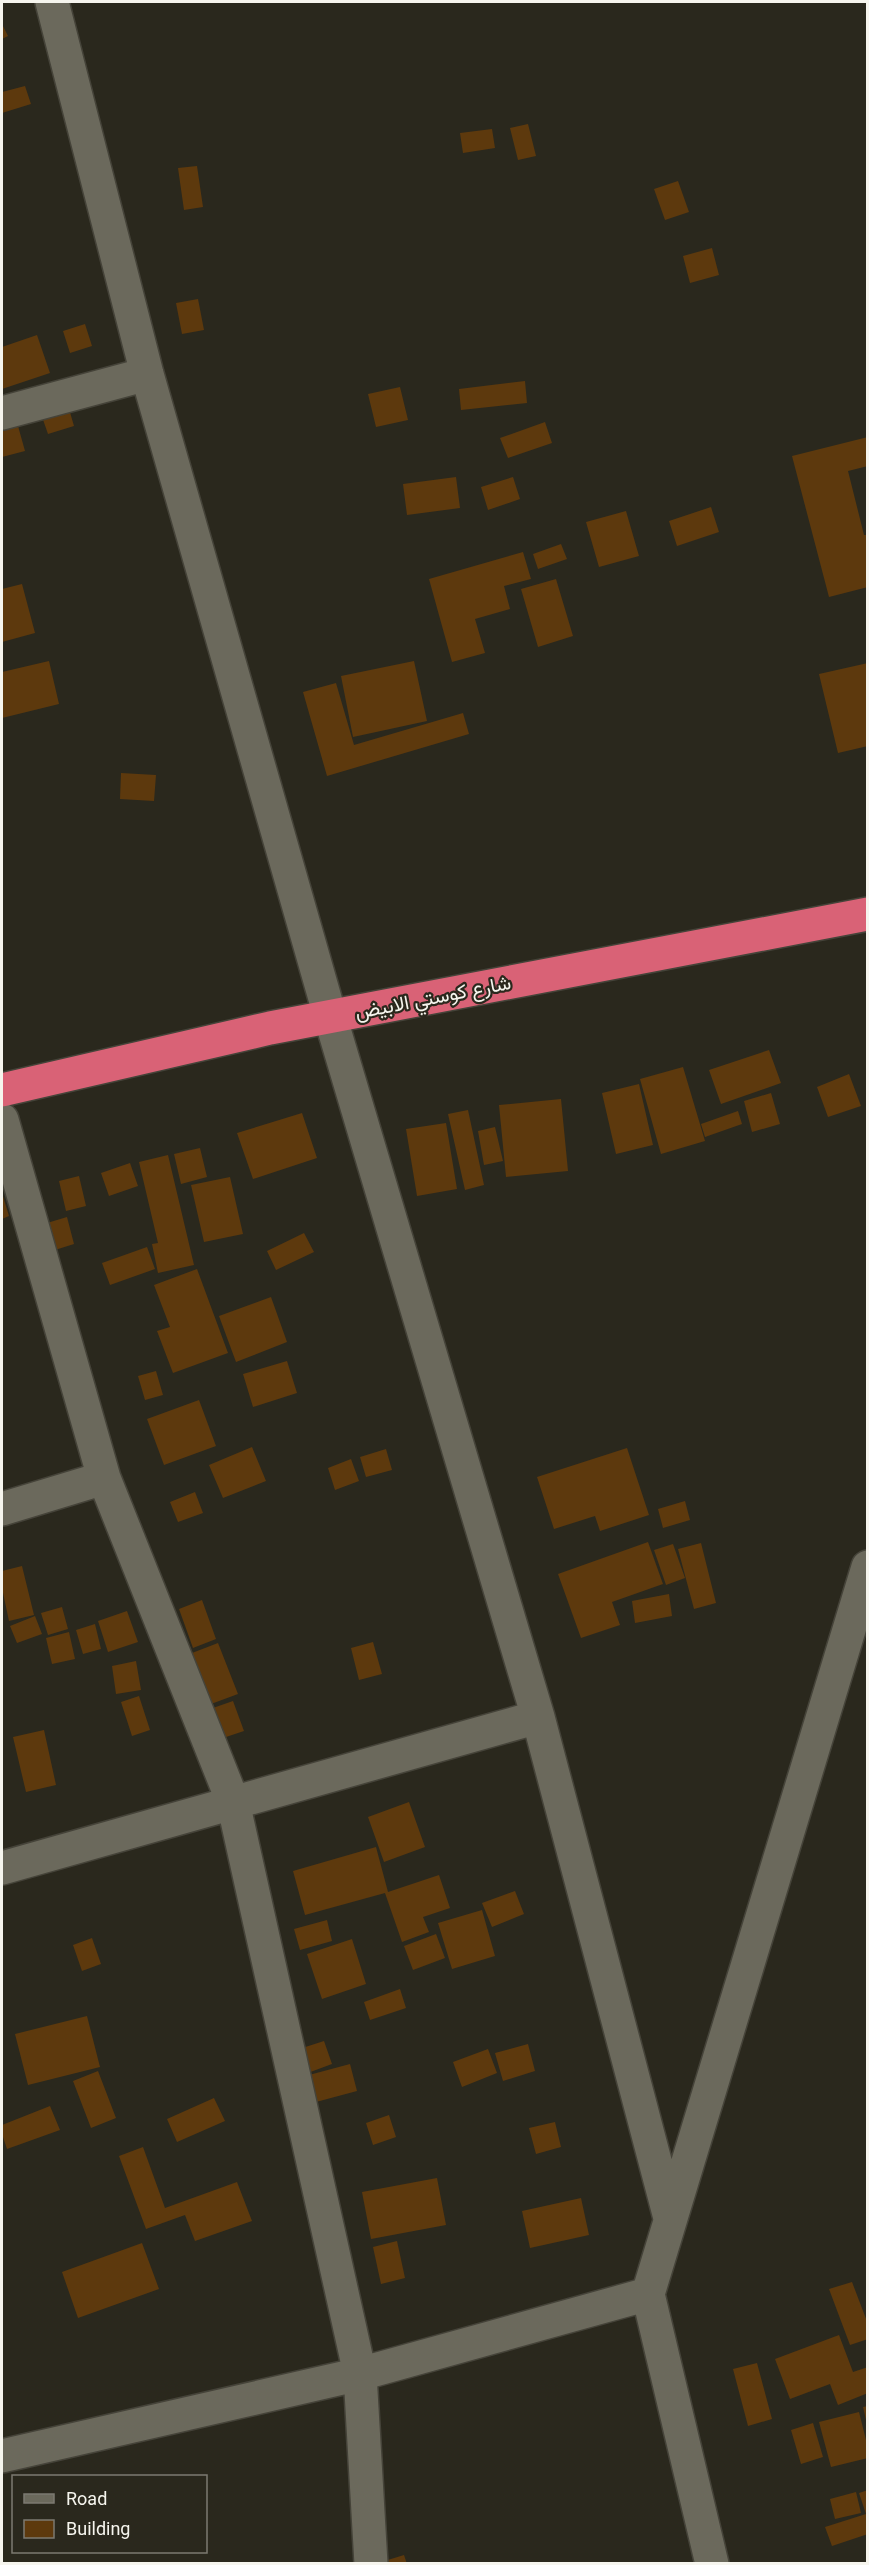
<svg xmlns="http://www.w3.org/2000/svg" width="869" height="2565" viewBox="0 0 869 2565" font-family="Roboto,Vazirmatn,sans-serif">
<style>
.building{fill:#5d390d}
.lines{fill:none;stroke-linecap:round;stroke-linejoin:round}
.minor-casing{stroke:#454339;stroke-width:36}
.highway-casing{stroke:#454339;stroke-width:36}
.minor{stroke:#6b695c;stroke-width:33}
.highway{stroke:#d96276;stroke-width:33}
.labels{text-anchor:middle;stroke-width:4.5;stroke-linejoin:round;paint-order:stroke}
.street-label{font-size:20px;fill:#f6f5ee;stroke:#2a281d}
</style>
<rect width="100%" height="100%" fill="#2a281d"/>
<!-- building -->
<path class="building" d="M 2,24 L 8,36 L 2,39 Z
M 25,86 L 31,104 L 2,113 L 2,92 Z
M 528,124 L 536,156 L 518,160 L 510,128 Z
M 492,129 L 495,148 L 463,153 L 460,133 Z
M 197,166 L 203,207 L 184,210 L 178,168 Z
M 678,181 L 689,212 L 665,220 L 654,189 Z
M 712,248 L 719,275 L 690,283 L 683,256 Z
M 198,299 L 204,330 L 182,334 L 176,303 Z
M 85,324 L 92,346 L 70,353 L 63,331 Z
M 37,335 L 50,373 L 2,389 L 2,347 Z
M 525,381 L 527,403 L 461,410 L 459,389 Z
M 400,387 L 408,420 L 376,427 L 368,394 Z
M 67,402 L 74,426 L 48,434 L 40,411 Z
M 545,422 L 552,443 L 508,458 L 500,438 Z
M 18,426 L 25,451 L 2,457 L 2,431 Z
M 868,437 L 868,466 L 848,471 L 864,535 L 868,535 L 868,587 L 829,597 L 792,456 Z
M 456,477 L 460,508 L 407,515 L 403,484 Z
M 513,477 L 520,499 L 488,510 L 481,487 Z
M 711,507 L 719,532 L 677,546 L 669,521 Z
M 626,511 L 639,556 L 599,567 L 586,522 Z
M 561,544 L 567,559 L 538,569 L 533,554 Z
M 523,552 L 531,579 L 504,586 L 510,609 L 475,619 L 485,653 L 452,662 L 429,579 Z
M 556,579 L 573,636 L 538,647 L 521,589 Z
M 22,584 L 35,633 L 2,642 L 2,589 Z
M 49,661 L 59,704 L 2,718 L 2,672 Z
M 414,661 L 427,721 L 353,737 L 341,676 Z
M 868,663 L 868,746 L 838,753 L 819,674 Z
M 336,683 L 354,745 L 463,713 L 469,734 L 327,776 L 303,692 Z
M 121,773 L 156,775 L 154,801 L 120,799 Z
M 769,1050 L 781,1083 L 721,1104 L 709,1070 Z
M 683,1067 L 705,1141 L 661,1154 L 640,1079 Z
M 849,1074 L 861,1106 L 828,1117 L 817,1087 Z
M 639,1084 L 653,1145 L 616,1154 L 602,1093 Z
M 771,1093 L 780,1124 L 752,1132 L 744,1101 Z
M 561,1099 L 568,1171 L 506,1177 L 499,1105 Z
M 468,1110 L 484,1185 L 465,1190 L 448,1114 Z
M 738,1111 L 742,1124 L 705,1137 L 701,1124 Z
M 302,1113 L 317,1158 L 253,1179 L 237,1133 Z
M 446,1123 L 457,1189 L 417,1196 L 406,1129 Z
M 495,1127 L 503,1161 L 484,1165 L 478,1131 Z
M 200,1148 L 207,1177 L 181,1184 L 174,1154 Z
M 168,1155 L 194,1265 L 158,1273 L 152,1244 L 158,1243 L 139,1162 Z
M 130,1163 L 138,1186 L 109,1196 L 101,1173 Z
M 79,1176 L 86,1206 L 66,1211 L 59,1181 Z
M 230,1177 L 243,1234 L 204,1242 L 191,1185 Z
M 2,1193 L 9,1216 L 2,1219 Z
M 67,1217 L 74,1244 L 55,1250 L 47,1223 Z
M 304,1233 L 314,1252 L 276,1270 L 267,1251 Z
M 147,1247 L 155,1269 L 110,1285 L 102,1263 Z
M 197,1269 L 228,1353 L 173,1373 L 157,1331 L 170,1327 L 154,1285 Z
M 271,1297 L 287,1342 L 236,1362 L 219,1316 Z
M 287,1361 L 297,1393 L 253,1407 L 243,1374 Z
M 156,1371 L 163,1395 L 145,1400 L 138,1376 Z
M 199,1400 L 216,1446 L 164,1465 L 147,1419 Z
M 252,1447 L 266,1481 L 223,1498 L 209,1465 Z
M 627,1448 L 649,1515 L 600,1531 L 595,1516 L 554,1529 L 537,1477 Z
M 386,1449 L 392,1470 L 366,1477 L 360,1457 Z
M 351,1459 L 359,1481 L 335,1490 L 328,1468 Z
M 195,1492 L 203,1513 L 178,1522 L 170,1502 Z
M 685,1501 L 690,1520 L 663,1528 L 658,1509 Z
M 648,1542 L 663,1584 L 612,1602 L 620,1625 L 581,1638 L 558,1574 Z
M 701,1543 L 716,1603 L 694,1609 L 678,1549 Z
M 673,1544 L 685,1578 L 666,1585 L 654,1550 Z
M 22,1566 L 34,1615 L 9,1621 L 2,1588 L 2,1571 Z
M 669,1594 L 672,1616 L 635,1623 L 632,1601 Z
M 202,1600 L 216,1639 L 193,1648 L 179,1609 Z
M 62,1607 L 68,1629 L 48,1635 L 41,1613 Z
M 127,1611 L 138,1642 L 108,1652 L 98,1621 Z
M 35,1616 L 42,1634 L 17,1643 L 10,1626 Z
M 95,1624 L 101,1649 L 83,1654 L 76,1630 Z
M 69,1632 L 75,1659 L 52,1664 L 46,1638 Z
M 373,1642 L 382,1674 L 359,1680 L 351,1648 Z
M 218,1643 L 238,1694 L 211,1704 L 192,1653 Z
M 136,1661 L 141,1690 L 116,1694 L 112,1666 Z
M 139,1696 L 150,1730 L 132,1736 L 121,1702 Z
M 233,1701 L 244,1731 L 220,1739 L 210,1709 Z
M 44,1730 L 56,1785 L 26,1792 L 13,1737 Z
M 409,1802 L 425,1847 L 384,1862 L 368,1817 Z
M 376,1847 L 388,1892 L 439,1875 L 450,1908 L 423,1917 L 429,1932 L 402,1942 L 385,1893 L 305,1915 L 293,1871 Z
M 515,1891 L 524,1914 L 492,1927 L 482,1903 Z
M 482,1910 L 495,1956 L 452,1969 L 438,1923 Z
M 327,1920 L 332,1941 L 300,1950 L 294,1929 Z
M 436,1934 L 445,1958 L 413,1970 L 404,1946 Z
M 92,1938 L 101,1964 L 82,1971 L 73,1945 Z
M 352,1939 L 366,1984 L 322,1999 L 307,1954 Z
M 400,1989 L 406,2008 L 370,2020 L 364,2002 Z
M 87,2016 L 100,2067 L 28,2085 L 15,2034 Z
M 324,2041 L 332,2064 L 305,2074 L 296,2050 Z
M 528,2044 L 535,2071 L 503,2081 L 495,2053 Z
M 488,2049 L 497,2073 L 462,2087 L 453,2062 Z
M 350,2064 L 357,2091 L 316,2102 L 309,2075 Z
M 98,2071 L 116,2118 L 91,2128 L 73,2081 Z
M 214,2098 L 225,2121 L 177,2142 L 167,2119 Z
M 50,2106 L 60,2130 L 7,2149 L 2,2134 L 2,2125 Z
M 389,2115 L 396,2137 L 373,2145 L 366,2123 Z
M 555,2122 L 561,2147 L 536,2154 L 529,2128 Z
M 143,2147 L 165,2208 L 237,2182 L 252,2221 L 195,2241 L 185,2215 L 146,2229 L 119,2156 Z
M 437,2178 L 446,2225 L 371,2239 L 362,2192 Z
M 581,2198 L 589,2235 L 530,2248 L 522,2211 Z
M 397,2241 L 405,2278 L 381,2284 L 373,2247 Z
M 142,2243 L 159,2289 L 78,2318 L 62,2272 Z
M 852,2282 L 868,2324 L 868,2339 L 850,2345 L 829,2289 Z
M 839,2335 L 853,2372 L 868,2367 L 868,2393 L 838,2405 L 830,2384 L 790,2399 L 775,2359 Z
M 757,2363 L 772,2419 L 748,2426 L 733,2369 Z
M 868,2406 L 868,2424 L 867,2424 L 863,2407 Z
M 859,2412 L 868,2448 L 868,2458 L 831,2467 L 819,2422 Z
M 813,2423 L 823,2457 L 801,2464 L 791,2430 Z
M 868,2490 L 868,2534 L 832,2546 L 825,2527 L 866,2514 L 859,2493 Z
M 856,2492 L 861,2513 L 835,2519 L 830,2499 Z
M 404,2555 L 407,2564 L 378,2564 L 378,2563 Z"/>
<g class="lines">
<defs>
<path id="minor" d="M 52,2 L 147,374 L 330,1016 L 538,1717 L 670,2218
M 2,413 L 147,374
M 2,1120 L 104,1478 L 233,1802 L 360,2374 L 371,2564
M 2,1509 L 104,1478
M 2,1868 L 538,1717
M 648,2294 L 712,2564
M 2,2456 L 360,2374 L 648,2294 L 868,1567"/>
<path id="highway" d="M 2,1090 L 270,1028 L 868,914"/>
</defs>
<!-- minor casing -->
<use href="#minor" class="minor-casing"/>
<!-- highway casing -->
<use href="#highway" class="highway-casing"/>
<!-- minor -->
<use href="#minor" class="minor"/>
<!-- highway -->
<use href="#highway" class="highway"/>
</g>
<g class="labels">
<!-- street labels -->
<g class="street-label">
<text transform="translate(433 997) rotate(-11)" y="7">شارع كوستي الابيض</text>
</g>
</g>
<!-- border -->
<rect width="869" height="2565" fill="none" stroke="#f6f5ee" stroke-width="6"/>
<!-- legend -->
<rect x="12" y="2475" width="195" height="78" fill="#2a281d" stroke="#7c7a71" stroke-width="1.5"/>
<rect x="24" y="2494" width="30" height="9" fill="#6b695c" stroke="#7c7a71" stroke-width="1.5"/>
<text x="66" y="2505" font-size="18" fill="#f6f5ee">Road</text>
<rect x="24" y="2520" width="30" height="18" fill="#5d390d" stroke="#7c7a71" stroke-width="1.5"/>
<text x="66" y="2535" font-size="18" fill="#f6f5ee">Building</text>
</svg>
